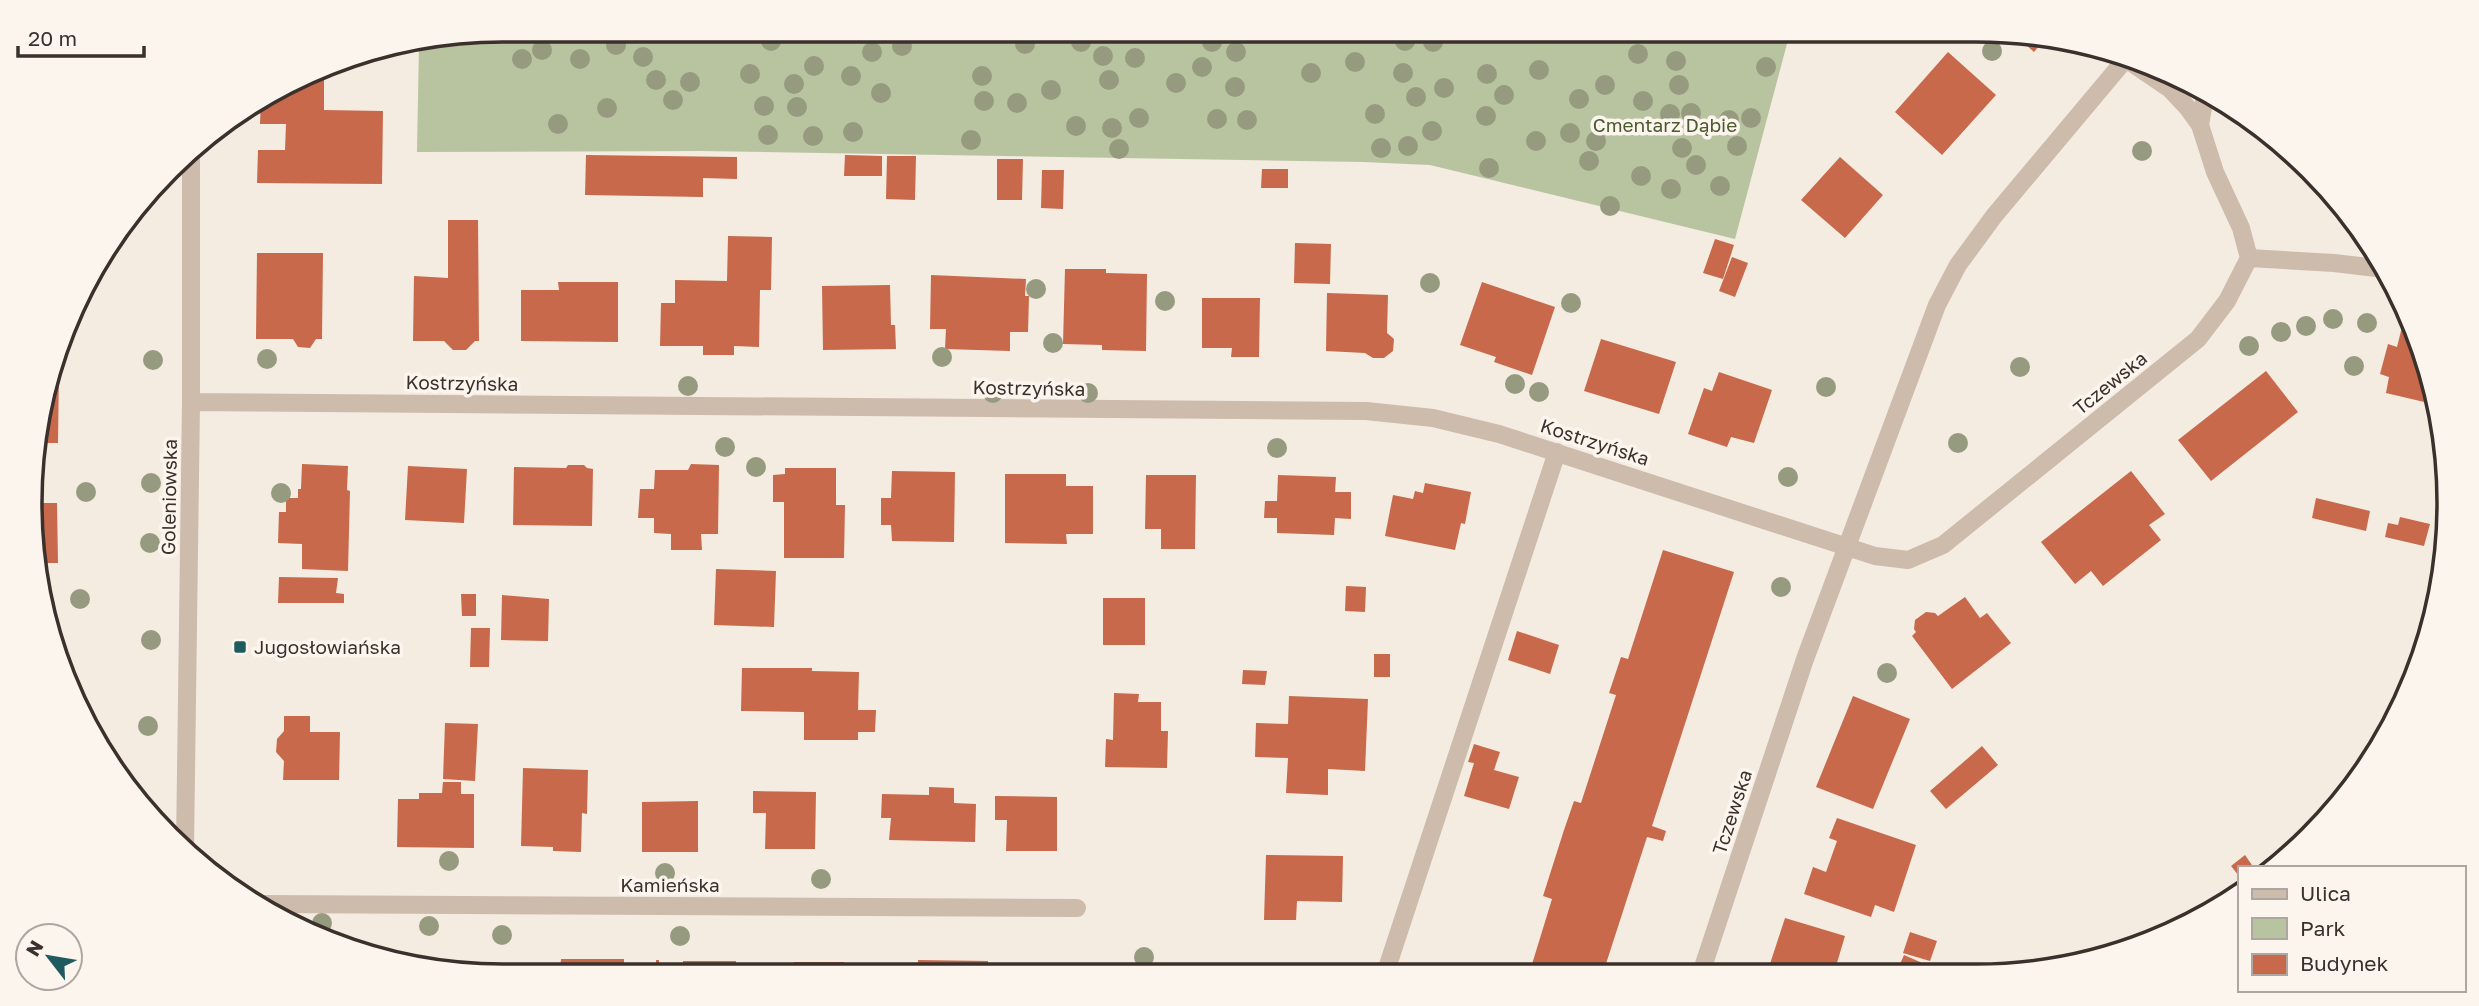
<svg xmlns="http://www.w3.org/2000/svg" width="2479" height="1006" viewBox="0 0 2479 1006" font-family="'Golos Text',sans-serif">
<style>
.green{fill:#b8c4a0}
.building{fill:#c8694b}
.lines{fill:none;stroke-linecap:round;stroke-linejoin:round}
.minor{stroke:#cdbbac;stroke-width:18}
.tree{fill:#969b7f}
.poi-dot{fill:#1f5a5e;stroke:#fbf5ee;stroke-width:2.5}
.labels{text-anchor:middle;stroke-width:7;stroke-linejoin:round;paint-order:stroke}
.park-label{font-size:19px;fill:#4a5a2e;stroke:#fbf5ee}
.street-label{font-size:19px;fill:#3b302b;stroke:#fbf5ee}
.poi-label{font-size:19px;fill:#3b302b;stroke:#fbf5ee;text-anchor:start}
.rim{fill:none;stroke:#3b302b;stroke-width:3.5}
</style>
<rect width="100%" height="100%" fill="#f4ebe1"/>
<!-- green -->
<path class="green" d="M 503,30 L 1796,30 L 1788,40 L 1735,239 L 1430,165 L 1363,162 L 702,151 L 417,152 L 419,44 Z"/>
<!-- building -->
<path class="building" d="M 2016,36 L 2043,41 L 2034,52 Z
M 1948,52 L 1996,95 L 1942,155 L 1895,112 Z
M 324,67 L 324,110 L 383,111 L 382,184 L 257,183 L 258,150 L 285,150 L 286,124 L 260,124 L 261,97 Z
M 2280,142 L 2288,147 L 2301,161 L 2276,151 Z
M 586,155 L 737,157 L 737,179 L 703,178 L 703,197 L 585,195 Z
M 845,155 L 882,156 L 882,176 L 844,176 Z
M 887,156 L 916,156 L 915,200 L 886,199 Z
M 1840,157 L 1883,195 L 1845,238 L 1801,200 Z
M 997,159 L 1023,159 L 1022,200 L 997,200 Z
M 1262,169 L 1288,169 L 1288,188 L 1261,188 Z
M 1042,170 L 1064,170 L 1063,209 L 1041,208 Z
M 448,220 L 478,220 L 479,341 L 475,341 L 466,350 L 453,350 L 444,341 L 413,341 L 414,276 L 448,278 Z
M 728,236 L 772,237 L 771,290 L 760,290 L 759,347 L 734,346 L 734,355 L 703,355 L 703,346 L 660,346 L 661,303 L 675,303 L 675,280 L 727,281 Z
M 1715,239 L 1734,245 L 1723,279 L 1703,273 Z
M 1295,243 L 1331,244 L 1330,284 L 1294,283 Z
M 257,253 L 323,253 L 322,339 L 316,339 L 310,348 L 298,347 L 293,339 L 256,339 Z
M 1732,257 L 1748,263 L 1735,297 L 1719,291 Z
M 1065,269 L 1106,269 L 1106,273 L 1147,274 L 1146,351 L 1102,350 L 1102,345 L 1063,344 Z
M 931,275 L 1026,279 L 1025,296 L 1029,296 L 1028,332 L 1010,332 L 1010,351 L 945,349 L 946,329 L 930,329 Z
M 558,282 L 618,282 L 618,342 L 521,341 L 521,290 L 559,290 Z
M 1482,282 L 1555,307 L 1532,375 L 1494,362 L 1496,357 L 1460,345 Z
M 890,285 L 891,325 L 895,325 L 896,349 L 823,350 L 822,286 Z
M 1327,293 L 1388,295 L 1387,333 L 1394,339 L 1393,351 L 1384,358 L 1373,358 L 1365,353 L 1326,351 Z
M 1202,298 L 1260,298 L 1259,357 L 1231,357 L 1232,348 L 1202,348 Z
M 2402,327 L 2414,330 L 2433,380 L 2437,405 L 2386,393 L 2389,377 L 2380,374 L 2388,344 L 2397,347 Z
M 1601,339 L 1676,362 L 1659,414 L 1584,391 Z
M 51,367 L 59,367 L 58,443 L 34,443 Z
M 2266,371 L 2298,412 L 2211,481 L 2178,440 Z
M 1719,372 L 1772,390 L 1754,443 L 1731,437 L 1727,447 L 1688,434 L 1704,388 L 1712,391 Z
M 302,464 L 348,466 L 347,490 L 350,491 L 348,571 L 302,569 L 302,544 L 278,543 L 279,512 L 286,512 L 286,498 L 298,498 L 298,489 L 301,489 Z
M 691,464 L 719,465 L 718,534 L 701,534 L 702,550 L 671,550 L 671,534 L 654,533 L 654,518 L 638,518 L 640,489 L 654,489 L 655,470 L 688,470 Z
M 568,465 L 584,465 L 587,468 L 593,469 L 592,526 L 513,525 L 514,467 L 566,468 Z
M 408,466 L 467,469 L 464,523 L 405,520 Z
M 785,468 L 836,468 L 836,505 L 845,505 L 844,558 L 784,558 L 784,502 L 773,502 L 773,475 L 785,474 Z
M 892,471 L 955,472 L 954,542 L 892,541 L 891,525 L 881,525 L 881,498 L 891,498 Z
M 2131,471 L 2165,514 L 2149,525 L 2161,540 L 2103,586 L 2091,571 L 2075,584 L 2041,542 Z
M 1005,474 L 1066,474 L 1066,486 L 1093,486 L 1093,534 L 1066,534 L 1067,544 L 1005,543 Z
M 2444,474 L 2448,475 L 2447,515 L 2435,512 Z
M 1146,475 L 1196,475 L 1195,549 L 1161,549 L 1161,529 L 1145,529 Z
M 1278,475 L 1336,477 L 1335,492 L 1351,492 L 1351,519 L 1335,518 L 1334,535 L 1277,533 L 1277,518 L 1264,518 L 1265,501 L 1277,501 Z
M 1425,483 L 1471,492 L 1465,524 L 1461,523 L 1455,550 L 1385,536 L 1393,495 L 1413,499 L 1415,491 L 1423,493 Z
M 2316,498 L 2370,511 L 2366,531 L 2312,518 Z
M 36,503 L 57,503 L 58,563 L 38,563 Z
M 2400,517 L 2430,524 L 2424,546 L 2385,537 L 2388,523 L 2398,525 Z
M 1663,550 L 1734,572 L 1652,826 L 1666,831 L 1663,841 L 1647,837 L 1603,973 L 1529,974 L 1552,899 L 1543,896 L 1564,830 L 1574,801 L 1581,803 L 1616,695 L 1609,693 L 1621,657 L 1628,659 Z
M 716,569 L 776,571 L 774,627 L 714,625 Z
M 279,577 L 338,578 L 336,593 L 344,594 L 344,603 L 278,603 Z
M 1346,586 L 1366,587 L 1365,612 L 1345,611 Z
M 461,594 L 476,594 L 476,616 L 462,616 Z
M 502,595 L 549,599 L 548,641 L 501,640 Z
M 1965,597 L 1980,618 L 1987,613 L 2011,643 L 1952,689 L 1912,636 L 1916,632 L 1914,629 L 1915,620 L 1926,612 L 1935,613 L 1938,616 Z
M 1103,598 L 1145,598 L 1145,645 L 1103,645 Z
M 471,628 L 490,628 L 489,667 L 470,667 Z
M 49,630 L 58,630 L 58,658 Z
M 1517,631 L 1559,645 L 1550,674 L 1508,660 Z
M 1374,654 L 1390,654 L 1390,677 L 1374,677 Z
M 742,668 L 812,668 L 812,671 L 859,672 L 858,710 L 876,710 L 875,732 L 858,732 L 858,740 L 804,740 L 804,712 L 741,711 Z
M 1243,670 L 1267,671 L 1265,685 L 1242,684 Z
M 1114,693 L 1139,694 L 1138,702 L 1161,702 L 1161,731 L 1168,731 L 1167,768 L 1105,767 L 1106,739 L 1113,740 Z
M 1289,696 L 1368,699 L 1365,771 L 1328,769 L 1328,795 L 1286,793 L 1288,758 L 1255,757 L 1256,723 L 1288,724 Z
M 1853,696 L 1910,719 L 1873,809 L 1816,787 Z
M 284,716 L 310,716 L 310,732 L 340,732 L 339,780 L 283,780 L 284,761 L 276,752 L 277,739 L 284,731 Z
M 445,723 L 478,724 L 475,781 L 443,779 Z
M 1474,744 L 1500,752 L 1494,770 L 1519,777 L 1509,809 L 1464,796 L 1474,763 L 1468,762 Z
M 1982,746 L 1998,765 L 1946,809 L 1930,791 Z
M 523,768 L 588,770 L 587,814 L 582,813 L 581,852 L 553,851 L 553,847 L 521,846 Z
M 443,782 L 461,782 L 461,794 L 474,794 L 474,848 L 397,847 L 398,799 L 419,799 L 419,793 L 442,793 Z
M 929,787 L 954,788 L 954,803 L 976,804 L 975,842 L 889,840 L 891,818 L 881,818 L 882,794 L 929,795 Z
M 753,791 L 816,792 L 815,849 L 765,849 L 766,813 L 753,813 Z
M 995,796 L 1057,797 L 1057,851 L 1006,851 L 1007,820 L 995,820 Z
M 698,801 L 698,852 L 642,852 L 642,802 Z
M 1837,818 L 1916,845 L 1894,912 L 1875,905 L 1871,917 L 1804,894 L 1813,867 L 1826,872 L 1837,841 L 1829,838 Z
M 1266,855 L 1343,856 L 1342,902 L 1297,901 L 1296,920 L 1264,920 Z
M 2245,855 L 2254,868 L 2239,868 L 2239,876 L 2231,866 Z
M 1785,918 L 1845,936 L 1834,973 L 1767,973 Z
M 1910,932 L 1937,941 L 1930,961 L 1903,953 Z
M 1904,955 L 1943,972 L 1896,973 Z
M 561,959 L 624,959 L 624,976 L 548,976 L 548,970 L 560,970 Z
M 656,960 L 659,960 L 659,966 L 683,966 L 683,961 L 736,961 L 736,976 L 656,976 Z
M 918,960 L 988,961 L 988,975 L 918,975 Z
M 468,961 L 469,971 L 428,964 L 428,963 Z
M 794,962 L 844,962 L 844,975 L 794,975 Z
M 763,967 L 788,968 L 787,975 L 763,976 Z
M 1084,969 L 1084,975 L 1029,975 L 1029,970 Z"/>
<g class="lines">
<!-- minor -->
<path class="minor" d="M 2200,125 L 2206,90
M 2249,258 L 2334,263 L 2385,269
M 191,402 L 1366,411 L 1433,418 L 1499,434 L 1875,556 L 1908,560 L 1943,545 L 2198,339 L 2227,301 L 2249,258 L 2241,228 L 2215,172 L 2200,125 L 2187,107 L 2170,89 L 2126,59
M 185,847 L 191,402 L 191,148
M 263,904 L 1077,908
M 1701,973 L 1805,659 L 1937,305 L 1958,265 L 1994,216 L 2129,55
M 1385,974 L 1557,452"/>
</g>
<!-- trees -->
<g class="tree">
<circle cx="771" cy="41" r="10"/>
<circle cx="1405" cy="41" r="10"/>
<circle cx="1081" cy="42" r="10"/>
<circle cx="1212" cy="42" r="10"/>
<circle cx="1433" cy="42" r="10"/>
<circle cx="1025" cy="44" r="10"/>
<circle cx="616" cy="45" r="10"/>
<circle cx="902" cy="46" r="10"/>
<circle cx="542" cy="50" r="10"/>
<circle cx="1992" cy="51" r="10"/>
<circle cx="872" cy="52" r="10"/>
<circle cx="1236" cy="52" r="10"/>
<circle cx="1638" cy="54" r="10"/>
<circle cx="1103" cy="56" r="10"/>
<circle cx="643" cy="57" r="10"/>
<circle cx="1135" cy="58" r="10"/>
<circle cx="522" cy="59" r="10"/>
<circle cx="580" cy="59" r="10"/>
<circle cx="1676" cy="61" r="10"/>
<circle cx="1355" cy="62" r="10"/>
<circle cx="814" cy="66" r="10"/>
<circle cx="1202" cy="67" r="10"/>
<circle cx="1766" cy="67" r="10"/>
<circle cx="1539" cy="70" r="10"/>
<circle cx="1311" cy="73" r="10"/>
<circle cx="1403" cy="73" r="10"/>
<circle cx="750" cy="74" r="10"/>
<circle cx="1487" cy="74" r="10"/>
<circle cx="851" cy="76" r="10"/>
<circle cx="982" cy="76" r="10"/>
<circle cx="656" cy="80" r="10"/>
<circle cx="1109" cy="80" r="10"/>
<circle cx="690" cy="82" r="10"/>
<circle cx="1176" cy="83" r="10"/>
<circle cx="794" cy="84" r="10"/>
<circle cx="1605" cy="85" r="10"/>
<circle cx="1679" cy="85" r="10"/>
<circle cx="1235" cy="87" r="10"/>
<circle cx="1444" cy="88" r="10"/>
<circle cx="1051" cy="90" r="10"/>
<circle cx="881" cy="93" r="10"/>
<circle cx="1504" cy="95" r="10"/>
<circle cx="1416" cy="97" r="10"/>
<circle cx="1579" cy="99" r="10"/>
<circle cx="673" cy="100" r="10"/>
<circle cx="984" cy="101" r="10"/>
<circle cx="1643" cy="101" r="10"/>
<circle cx="1017" cy="103" r="10"/>
<circle cx="764" cy="106" r="10"/>
<circle cx="797" cy="107" r="10"/>
<circle cx="607" cy="108" r="10"/>
<circle cx="1691" cy="113" r="10"/>
<circle cx="1375" cy="114" r="10"/>
<circle cx="1670" cy="114" r="10"/>
<circle cx="1486" cy="116" r="10"/>
<circle cx="1139" cy="118" r="10"/>
<circle cx="1751" cy="118" r="10"/>
<circle cx="1217" cy="119" r="10"/>
<circle cx="1247" cy="120" r="10"/>
<circle cx="1729" cy="120" r="10"/>
<circle cx="558" cy="124" r="10"/>
<circle cx="1076" cy="126" r="10"/>
<circle cx="1112" cy="128" r="10"/>
<circle cx="1432" cy="131" r="10"/>
<circle cx="853" cy="132" r="10"/>
<circle cx="1570" cy="133" r="10"/>
<circle cx="768" cy="135" r="10"/>
<circle cx="813" cy="136" r="10"/>
<circle cx="971" cy="140" r="10"/>
<circle cx="1536" cy="141" r="10"/>
<circle cx="1596" cy="141" r="10"/>
<circle cx="1408" cy="146" r="10"/>
<circle cx="1737" cy="146" r="10"/>
<circle cx="1381" cy="148" r="10"/>
<circle cx="1682" cy="148" r="10"/>
<circle cx="1119" cy="149" r="10"/>
<circle cx="2142" cy="151" r="10"/>
<circle cx="1589" cy="161" r="10"/>
<circle cx="1696" cy="165" r="10"/>
<circle cx="1489" cy="168" r="10"/>
<circle cx="1641" cy="176" r="10"/>
<circle cx="1720" cy="186" r="10"/>
<circle cx="1671" cy="189" r="10"/>
<circle cx="1610" cy="206" r="10"/>
<circle cx="1430" cy="283" r="10"/>
<circle cx="1036" cy="289" r="10"/>
<circle cx="1165" cy="301" r="10"/>
<circle cx="1571" cy="303" r="10"/>
<circle cx="2333" cy="319" r="10"/>
<circle cx="2367" cy="323" r="10"/>
<circle cx="2306" cy="326" r="10"/>
<circle cx="2281" cy="332" r="10"/>
<circle cx="1053" cy="343" r="10"/>
<circle cx="2249" cy="346" r="10"/>
<circle cx="942" cy="357" r="10"/>
<circle cx="267" cy="359" r="10"/>
<circle cx="153" cy="360" r="10"/>
<circle cx="2354" cy="366" r="10"/>
<circle cx="2020" cy="367" r="10"/>
<circle cx="1515" cy="384" r="10"/>
<circle cx="688" cy="386" r="10"/>
<circle cx="1826" cy="387" r="10"/>
<circle cx="1539" cy="392" r="10"/>
<circle cx="993" cy="393" r="10"/>
<circle cx="1088" cy="393" r="10"/>
<circle cx="1958" cy="443" r="10"/>
<circle cx="725" cy="447" r="10"/>
<circle cx="1277" cy="448" r="10"/>
<circle cx="756" cy="467" r="10"/>
<circle cx="1788" cy="477" r="10"/>
<circle cx="151" cy="483" r="10"/>
<circle cx="86" cy="492" r="10"/>
<circle cx="281" cy="493" r="10"/>
<circle cx="150" cy="543" r="10"/>
<circle cx="1781" cy="587" r="10"/>
<circle cx="80" cy="599" r="10"/>
<circle cx="151" cy="640" r="10"/>
<circle cx="1887" cy="673" r="10"/>
<circle cx="148" cy="726" r="10"/>
<circle cx="449" cy="861" r="10"/>
<circle cx="665" cy="873" r="10"/>
<circle cx="821" cy="879" r="10"/>
<circle cx="322" cy="923" r="10"/>
<circle cx="429" cy="926" r="10"/>
<circle cx="502" cy="935" r="10"/>
<circle cx="680" cy="936" r="10"/>
<circle cx="1144" cy="957" r="10"/>
</g>
<!-- markers -->
<rect class="poi-dot" x="233" y="640" width="14" height="14" rx="3.5"/>
<g class="labels">
<!-- park labels -->
<g class="park-label">
<text x="1665" y="132">Cmentarz Dąbie</text>
</g>
<!-- street labels -->
<g class="street-label">
<text transform="translate(462 383) rotate(1)" y="7">Kostrzyńska</text>
<text transform="translate(2110 383) rotate(-39)" y="7">Tczewska</text>
<text transform="translate(1029 388) rotate(1)" y="7">Kostrzyńska</text>
<text transform="translate(1595 442) rotate(18)" y="7">Kostrzyńska</text>
<text transform="translate(169 497) rotate(-89)" y="7">Goleniowska</text>
<text transform="translate(1732 812) rotate(-72)" y="7">Tczewska</text>
<text x="670" y="892">Kamieńska</text>
</g>
<!-- poi labels -->
<g class="poi-label">
<text x="254" y="654">Jugosłowiańska</text>
</g>
</g>
<!-- crop -->
<path d="M0 0H2479V1006H0ZM503 42H1976A461 461 0 0 1 2437 503V503A461 461 0 0 1 1976 964H503A461 461 0 0 1 42 503V503A461 461 0 0 1 503 42Z" fill="#fbf5ee" fill-rule="evenodd"/>
<path class="rim" d="M503 42H1976A461 461 0 0 1 2437 503V503A461 461 0 0 1 1976 964H503A461 461 0 0 1 42 503V503A461 461 0 0 1 503 42Z"/>
<!-- legend -->
<rect x="2238" y="866" width="228" height="126" fill="#fbf5ee" stroke="#aea6a0" stroke-width="2"/>
<rect x="2252" y="889" width="35" height="10" fill="#cdbbac" stroke="#aea6a0" stroke-width="2"/>
<text x="2300" y="901" font-size="21" fill="#3b302b">Ulica</text>
<rect x="2252" y="918" width="35" height="21" fill="#b8c4a0" stroke="#aea6a0" stroke-width="2"/>
<text x="2300" y="936" font-size="21" fill="#3b302b">Park</text>
<rect x="2252" y="954" width="35" height="21" fill="#c8694b" stroke="#aea6a0" stroke-width="2"/>
<text x="2300" y="971" font-size="21" fill="#3b302b">Budynek</text>
<!-- north arrow -->
<g transform="translate(49 957) rotate(301)"><circle r="33" fill="#fbf5ee" stroke="#aea6a0" stroke-width="2"/>
<path d="M0-5L12 26L0 18L-12 26Z" fill="#1f5a5e"/>
<text y="-10" font-size="19" font-weight="bold" text-anchor="middle" fill="#3b302b">N</text>
</g>
<!-- scale -->
<path d="M18 46v10h126v-10" fill="none" stroke="#3b302b" stroke-width="3.5"/>
<text x="28" y="46" font-size="21" fill="#3b302b" stroke="#fbf5ee" stroke-width="5" paint-order="stroke">20 m</text>
</svg>
